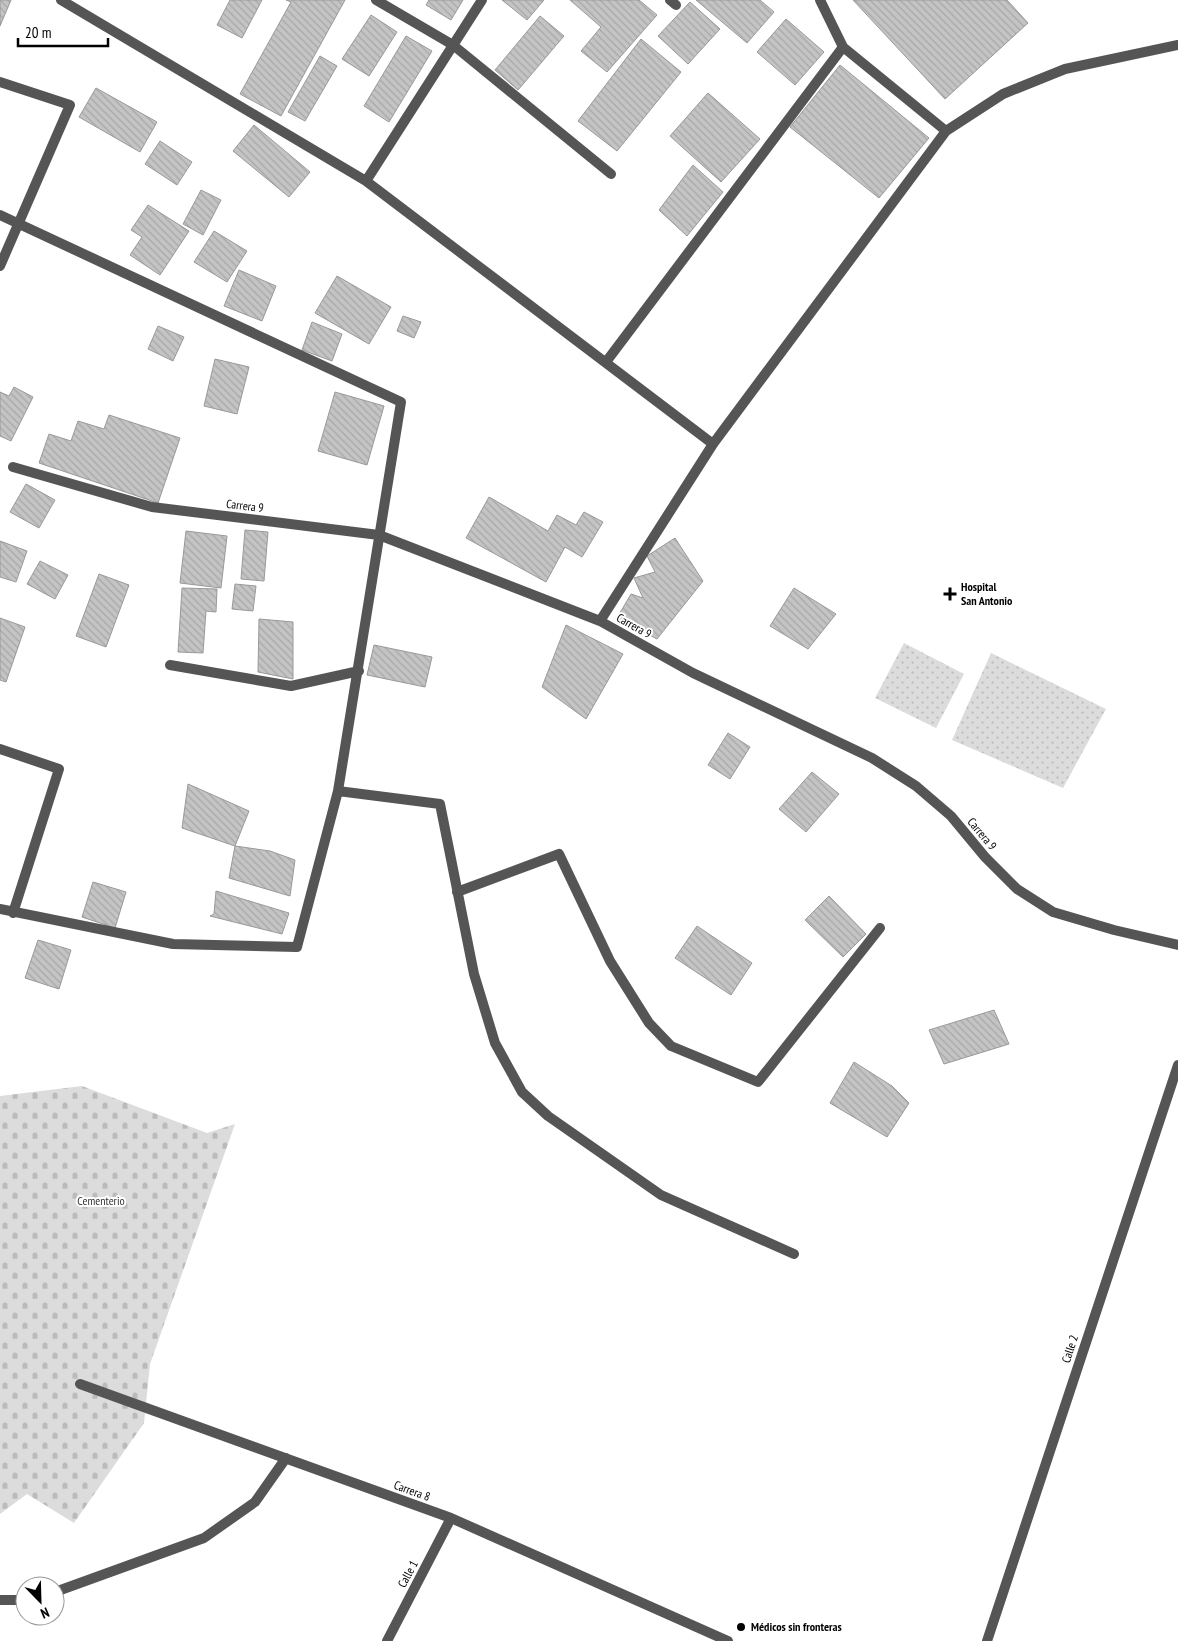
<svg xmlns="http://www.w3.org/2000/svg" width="1178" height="1641" viewBox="0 0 1178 1641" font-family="'PT Sans Narrow',sans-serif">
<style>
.cemetery{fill:url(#cemetery-stones)}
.park{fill:url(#park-dots)}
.building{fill:url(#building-back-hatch);stroke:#999}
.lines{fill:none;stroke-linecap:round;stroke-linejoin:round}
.street{stroke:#555;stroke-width:10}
.poi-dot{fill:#000;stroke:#fff;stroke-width:2}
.labels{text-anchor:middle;stroke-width:4;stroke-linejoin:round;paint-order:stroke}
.street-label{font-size:12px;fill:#000;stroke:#fff}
.poi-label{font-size:12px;font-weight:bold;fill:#000;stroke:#fff;text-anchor:start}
.park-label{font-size:12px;fill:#333;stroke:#fff}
</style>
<defs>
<pattern id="cemetery-stones" width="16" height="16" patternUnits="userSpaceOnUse" patternTransform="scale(1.25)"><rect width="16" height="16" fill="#dcdcdc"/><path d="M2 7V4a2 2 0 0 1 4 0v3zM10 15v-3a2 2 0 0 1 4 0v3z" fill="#bbb"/></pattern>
<pattern id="park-dots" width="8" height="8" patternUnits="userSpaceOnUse" patternTransform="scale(1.25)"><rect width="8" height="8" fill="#dcdcdc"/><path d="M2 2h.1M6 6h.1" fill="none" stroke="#bbb" stroke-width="1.8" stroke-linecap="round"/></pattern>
<pattern id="building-back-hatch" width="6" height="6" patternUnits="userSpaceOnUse" patternTransform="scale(1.25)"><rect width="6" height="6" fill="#c4c4c4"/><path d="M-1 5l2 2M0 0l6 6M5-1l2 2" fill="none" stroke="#a7a7a7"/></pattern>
</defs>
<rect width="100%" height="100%" fill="#fff"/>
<!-- cemetery -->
<path class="cemetery" d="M 82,1086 L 207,1133 L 235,1124 L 150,1364 L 144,1423 L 74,1523 L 27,1494 L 0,1514 L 0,1096 Z"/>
<!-- park -->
<path class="park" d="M 904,643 L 964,674 L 936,728 L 875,698 Z
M 991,653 L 1106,709 L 1063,788 L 952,740 Z"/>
<!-- building -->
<path class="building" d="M 0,0 L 11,0 L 0,26 Z
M 230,0 L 262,0 L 242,38 L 217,25 Z
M 286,0 L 345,0 L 281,116 L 240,94 L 291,2 Z
M 429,0 L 463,0 L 451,20 L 426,5 Z
M 502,0 L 544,0 L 527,20 Z
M 570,0 L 639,0 L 657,15 L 607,72 L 581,51 L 601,27 Z
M 696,0 L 760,0 L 774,12 L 747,43 Z
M 853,0 L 1007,0 L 1028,23 L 945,99 Z
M 690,2 L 720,29 L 688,64 L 658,36 Z
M 371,15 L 397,32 L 369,76 L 342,59 Z
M 540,16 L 564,36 L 518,90 L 495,70 Z
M 786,19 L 824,52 L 795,85 L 757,52 Z
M 406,36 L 432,51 L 389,122 L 364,106 Z
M 641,39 L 681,72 L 617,151 L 578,121 Z
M 320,56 L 337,66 L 305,121 L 288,112 Z
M 840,65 L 929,138 L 879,198 L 790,127 Z
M 96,88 L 157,122 L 140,152 L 79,117 Z
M 708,93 L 760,139 L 721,182 L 670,136 Z
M 254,125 L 310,172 L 289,197 L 233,151 Z
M 160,141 L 192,162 L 177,185 L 145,164 Z
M 693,165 L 723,192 L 687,236 L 659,210 Z
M 201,190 L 221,200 L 203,235 L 183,224 Z
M 148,205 L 189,231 L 160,275 L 130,255 L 142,237 L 131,230 Z
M 214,231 L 247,251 L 227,282 L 194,262 Z
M 239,270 L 276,286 L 262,321 L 224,306 Z
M 337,276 L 391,307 L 369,344 L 315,313 Z
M 403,316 L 421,322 L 414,338 L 397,331 Z
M 312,322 L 342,334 L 332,361 L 302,350 Z
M 158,326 L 184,337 L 173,361 L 148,349 Z
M 215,359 L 249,367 L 237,414 L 204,406 Z
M 14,387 L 33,397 L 11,441 L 0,436 L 0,392 L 9,396 Z
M 335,392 L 384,406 L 367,465 L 318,451 Z
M 109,415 L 180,438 L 158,503 L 39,463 L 49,434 L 71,441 L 78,421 L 104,429 Z
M 26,484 L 55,500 L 39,528 L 10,512 Z
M 489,497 L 548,531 L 557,515 L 576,525 L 584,512 L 603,522 L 582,557 L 565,547 L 546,582 L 466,538 Z
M 245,530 L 268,532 L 264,581 L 241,579 Z
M 186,531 L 227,536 L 221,588 L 180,583 Z
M 675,538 L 703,581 L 657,639 L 617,618 L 631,594 L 643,598 L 634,578 L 655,572 L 647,556 Z
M 0,541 L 27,551 L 16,582 L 0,577 Z
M 40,561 L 68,575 L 55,599 L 27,584 Z
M 99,574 L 129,585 L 106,647 L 76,636 Z
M 235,584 L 256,586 L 253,611 L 232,609 Z
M 182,588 L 217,589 L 216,612 L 206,611 L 203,653 L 178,652 Z
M 794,588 L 836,614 L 808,649 L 770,626 Z
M 0,618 L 25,627 L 6,682 L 0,680 Z
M 259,619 L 293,622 L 293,679 L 258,672 Z
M 566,625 L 623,654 L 586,719 L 542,687 Z
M 374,645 L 432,657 L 425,687 L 367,675 Z
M 728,733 L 750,747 L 730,779 L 708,765 Z
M 812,772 L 839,794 L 806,832 L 779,809 Z
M 188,784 L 249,811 L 235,846 L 182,828 Z
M 235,846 L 270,851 L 295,860 L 290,896 L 229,878 Z
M 93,882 L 126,892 L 115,928 L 82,917 Z
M 216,891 L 289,913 L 282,934 L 210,916 L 214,914 Z
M 829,896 L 866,934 L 843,957 L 805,920 Z
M 697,926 L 752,963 L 731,995 L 675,958 Z
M 38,940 L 71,950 L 59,989 L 25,978 Z
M 994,1010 L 1009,1044 L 944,1064 L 929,1030 Z
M 854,1062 L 892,1086 L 909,1103 L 887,1137 L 830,1103 Z"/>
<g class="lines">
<!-- street -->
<path class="street" d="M 61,0 L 366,181 L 713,444
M 376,0 L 453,45 L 611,174
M 670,0 L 676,5
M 820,0 L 843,47 L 946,131
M 0,82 L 70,105 L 0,266
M 366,181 L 482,0
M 0,215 L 401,402 L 338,791 L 297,947 L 173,944 L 0,909
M 606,362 L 843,47
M 13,467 L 152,507 L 379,535 L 600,621 L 693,673 L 872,758 L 916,786 L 951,816 L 985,857 L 1017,889 L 1053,912 L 1114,930 L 1178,945
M 600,621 L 713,444 L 946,131 L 1003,94 L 1065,69 L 1178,45
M 170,665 L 291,686 L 359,671
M 0,749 L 59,769 L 13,913
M 338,791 L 440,804 L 474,974 L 495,1043 L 522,1092 L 548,1116 L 661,1195 L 794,1254
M 457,892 L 559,854 L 610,961 L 649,1023 L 671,1046 L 758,1082 L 880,928
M 80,1384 L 451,1518 L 728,1641
M 55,1592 L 204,1538 L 255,1502 L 286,1458
M 0,1600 L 25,1600
M 387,1641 L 451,1518
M 987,1641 L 1178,1065"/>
</g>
<!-- markers -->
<g class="poi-dot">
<path d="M947.5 586.5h5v5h5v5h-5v5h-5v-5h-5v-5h5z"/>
<circle cx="741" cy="1627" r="5"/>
</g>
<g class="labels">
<!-- street labels -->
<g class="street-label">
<text transform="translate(245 506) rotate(7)" y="4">Carrera 9</text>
<text transform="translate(634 626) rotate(29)" y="4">Carrera 9</text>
<text transform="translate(982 834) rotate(50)" y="4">Carrera 9</text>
<text transform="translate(1070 1349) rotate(-72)" y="4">Calle 2</text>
<text transform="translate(412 1491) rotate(20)" y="4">Carrera 8</text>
<text transform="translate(408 1574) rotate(-62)" y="4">Calle 1</text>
</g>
<!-- poi labels -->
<g class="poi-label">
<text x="961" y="591">Hospital<tspan x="961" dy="14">San Antonio</tspan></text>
<text x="751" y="1631">Médicos sin fronteras</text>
</g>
<!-- park labels -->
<g class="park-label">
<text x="101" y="1205">Cementerio</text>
</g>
</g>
<!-- north arrow -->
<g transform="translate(40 1601) rotate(157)"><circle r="24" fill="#ffffff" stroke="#999999"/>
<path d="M0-4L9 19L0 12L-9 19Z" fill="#000000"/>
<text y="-8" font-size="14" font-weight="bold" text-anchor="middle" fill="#000000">N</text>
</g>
<!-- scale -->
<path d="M18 38v8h90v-8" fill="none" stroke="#000000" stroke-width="2.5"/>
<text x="25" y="38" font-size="15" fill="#000000" stroke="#ffffff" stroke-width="4" paint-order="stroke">20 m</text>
</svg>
